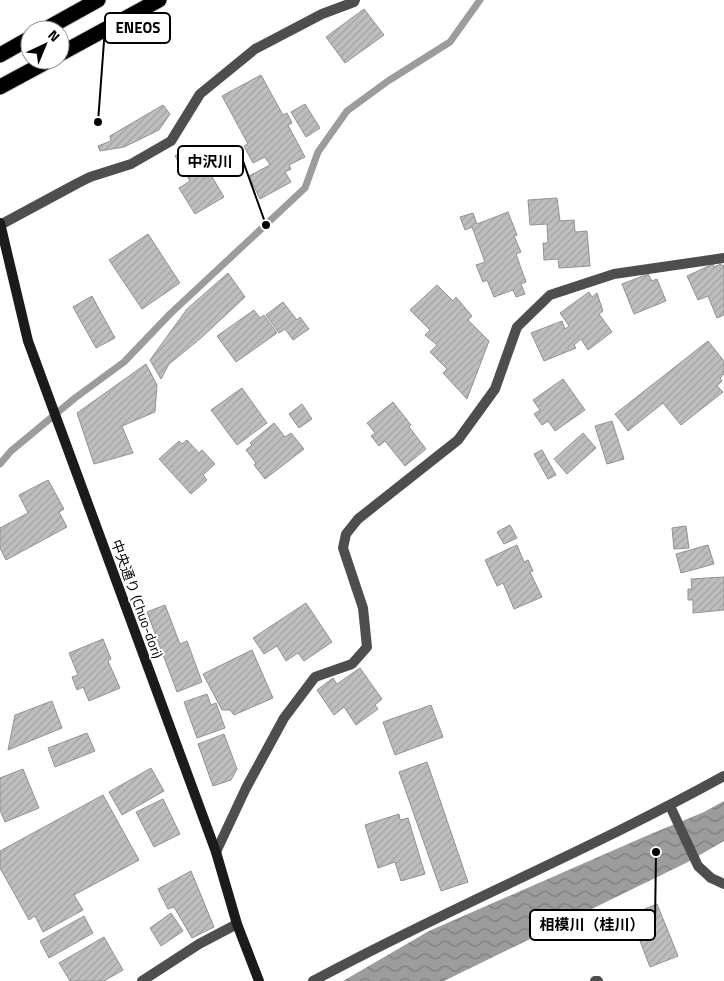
<svg xmlns="http://www.w3.org/2000/svg" width="724" height="981" viewBox="0 0 724 981" font-family="'Titillium Web','Noto Sans JP',sans-serif">
<style>
.water{fill:url(#water-waves)}
.lines{fill:none;stroke-linecap:round;stroke-linejoin:round}
.stream{stroke:#9c9c9c;stroke-width:7}
.building{fill:url(#building-hatch);stroke:#929292}
.highway-casing{stroke:#dbdbdb;stroke-width:17}
.lane{stroke:#4e4e4e;stroke-width:10}
.street{stroke:#4e4e4e;stroke-width:10}
.secondary{stroke:#1b1b1b;stroke-width:10}
.highway{stroke:#000;stroke-width:15}
.labels{text-anchor:middle;stroke-width:4;stroke-linejoin:round;paint-order:stroke}
.street-label{font-size:14px;fill:#000;stroke:#fff}
.leader{fill:none;stroke:#000;stroke-width:2}
.callout-dot{fill:#000;stroke:#fff;stroke-width:2}
.callout{fill:#fff;stroke:#000;stroke-width:2}
.callout-label{font-size:15px;text-anchor:middle;font-weight:bold;fill:#000}
</style>
<defs>
<pattern id="water-waves" width="16" height="10" patternUnits="userSpaceOnUse" patternTransform="scale(1.25)"><rect width="16" height="10" fill="#9c9c9c"/><path d="M0 5q4-4 8 0t8 0" fill="none" stroke="#7d7d7d"/></pattern>
<pattern id="building-hatch" width="6" height="6" patternUnits="userSpaceOnUse" patternTransform="scale(1.25)"><rect width="6" height="6" fill="#bebebe"/><path d="M-1 1l2-2M0 6l6-6M5 7l2-2" fill="none" stroke="#a2a2a2"/></pattern>
</defs>
<rect width="100%" height="100%" fill="#fff"/>
<!-- water -->
<path class="water" d="M 724,801 L 724,841 L 686,863 L 444,981 L 343,981 L 429,931 L 646,836 L 704,812 Z"/>
<g class="lines">
<!-- stream -->
<path class="stream" d="M 0,464 L 11,451 L 75,398 L 124,362 L 170,314 L 305,188 L 318,152 L 347,111 L 388,81 L 450,42 L 480,0"/>
</g>
<!-- building -->
<path class="building" d="M 364,9 L 384,35 L 345,63 L 326,37 Z
M 261,75 L 283,115 L 287,113 L 292,123 L 288,125 L 305,157 L 289,165 L 291,169 L 285,172 L 291,182 L 260,199 L 249,176 L 270,165 L 265,157 L 253,163 L 244,146 L 248,144 L 222,96 Z
M 305,104 L 320,128 L 306,137 L 291,112 Z
M 163,105 L 170,114 L 159,130 L 124,147 L 100,151 L 98,146 L 111,141 L 110,136 Z
M 193,145 L 224,197 L 195,214 L 179,188 L 190,181 L 175,156 Z
M 557,198 L 560,221 L 574,220 L 575,232 L 587,231 L 590,266 L 559,268 L 558,259 L 544,260 L 543,243 L 548,243 L 547,224 L 530,225 L 528,200 Z
M 508,212 L 517,235 L 514,236 L 521,252 L 516,254 L 526,282 L 521,284 L 525,294 L 516,297 L 513,290 L 494,297 L 487,280 L 483,282 L 476,265 L 485,262 L 472,227 L 465,230 L 460,217 L 473,213 L 477,224 Z
M 148,234 L 180,283 L 142,309 L 109,260 Z
M 713,264 L 714,267 L 721,264 L 722,266 L 724,265 L 724,315 L 717,318 L 708,296 L 698,300 L 687,276 Z
M 228,273 L 245,297 L 201,338 L 169,364 L 161,379 L 150,360 L 187,309 Z
M 648,274 L 652,281 L 657,279 L 666,301 L 634,314 L 622,284 Z
M 437,285 L 453,301 L 456,297 L 472,316 L 468,320 L 489,341 L 467,399 L 443,373 L 447,369 L 430,352 L 437,345 L 425,335 L 430,330 L 410,310 Z
M 589,292 L 592,297 L 597,293 L 603,311 L 599,314 L 612,332 L 588,350 L 581,339 L 574,345 L 576,348 L 544,361 L 531,333 L 562,321 L 565,329 L 569,326 L 560,313 Z
M 92,296 L 115,338 L 96,348 L 73,307 Z
M 283,302 L 297,320 L 300,317 L 309,329 L 293,340 L 285,329 L 279,333 L 266,315 Z
M 254,310 L 260,318 L 264,315 L 277,333 L 236,362 L 217,336 Z
M 708,341 L 724,361 L 724,368 L 723,369 L 724,374 L 720,378 L 722,381 L 717,386 L 723,392 L 681,425 L 663,403 L 628,431 L 615,414 Z
M 146,364 L 157,385 L 155,412 L 122,426 L 133,453 L 94,464 L 77,413 Z
M 563,379 L 585,410 L 555,431 L 548,421 L 542,425 L 534,414 L 540,410 L 533,400 Z
M 242,388 L 267,423 L 237,445 L 211,410 Z
M 393,402 L 411,425 L 409,427 L 426,449 L 405,466 L 385,441 L 379,446 L 371,436 L 375,433 L 367,423 Z
M 302,404 L 312,419 L 299,428 L 289,414 Z
M 612,421 L 624,459 L 607,464 L 595,426 Z
M 274,423 L 285,437 L 291,433 L 304,449 L 265,479 L 254,465 L 256,463 L 246,450 L 252,445 L 250,443 Z
M 583,433 L 596,448 L 567,474 L 554,459 Z
M 187,440 L 199,453 L 202,450 L 215,464 L 203,475 L 207,480 L 191,494 L 159,459 L 179,441 L 182,444 Z
M 542,450 L 556,475 L 548,479 L 534,454 Z
M 48,480 L 64,509 L 59,512 L 67,527 L 6,560 L 0,548 L 0,528 L 28,513 L 19,495 Z
M 510,525 L 517,538 L 504,544 L 497,532 Z
M 686,526 L 689,548 L 674,549 L 672,528 Z
M 517,545 L 524,562 L 528,560 L 533,571 L 530,572 L 542,597 L 514,609 L 503,583 L 497,586 L 485,560 Z
M 708,545 L 714,564 L 681,573 L 676,554 Z
M 724,577 L 724,610 L 693,613 L 693,600 L 688,600 L 688,589 L 692,589 L 691,579 Z
M 306,603 L 332,642 L 304,661 L 298,653 L 286,661 L 277,646 L 264,654 L 253,638 Z
M 165,605 L 180,644 L 187,641 L 202,682 L 177,692 L 147,612 Z
M 103,639 L 111,659 L 108,661 L 120,688 L 89,701 L 83,687 L 77,690 L 72,677 L 78,675 L 69,653 Z
M 252,650 L 273,698 L 234,715 L 230,710 L 222,710 L 203,674 Z
M 360,668 L 382,699 L 375,705 L 378,709 L 356,725 L 344,707 L 334,715 L 317,690 L 333,678 L 337,684 Z
M 207,694 L 211,705 L 216,703 L 225,728 L 197,738 L 184,702 Z
M 52,701 L 62,728 L 8,750 L 15,715 Z
M 431,705 L 443,737 L 395,755 L 383,722 Z
M 87,733 L 95,751 L 55,767 L 48,748 Z
M 224,734 L 237,769 L 231,780 L 213,786 L 198,744 Z
M 427,762 L 468,882 L 441,891 L 399,772 Z
M 151,768 L 164,791 L 122,815 L 109,792 Z
M 23,769 L 39,808 L 5,822 L 0,810 L 0,778 Z
M 103,795 L 139,860 L 74,895 L 83,910 L 43,932 L 35,916 L 29,920 L 0,868 L 0,851 Z
M 163,799 L 180,834 L 154,847 L 136,812 Z
M 399,814 L 400,820 L 408,818 L 425,874 L 401,881 L 395,862 L 378,868 L 365,825 Z
M 191,871 L 214,927 L 192,938 L 174,907 L 168,909 L 158,889 Z
M 657,904 L 678,956 L 650,967 L 630,915 Z
M 171,913 L 183,931 L 161,946 L 150,928 Z
M 84,916 L 93,933 L 49,958 L 40,941 Z
M 104,937 L 123,970 L 104,981 L 70,981 L 59,963 Z"/>
<g class="lines">
<defs>
<path id="highway" d="M 44,30 L 98,0
M 60,54 L 159,0
M 0,55 L 30,38
M 0,87 L 50,60"/>
</defs>
<!-- highway casing -->
<use href="#highway" class="highway-casing"/>
<!-- lane -->
<path class="lane" d="M 670,806 L 698,866 L 711,878 L 724,884"/>
<!-- street -->
<path class="street" d="M 0,225 L 78,183 L 90,177 L 131,164 L 171,141 L 200,94 L 255,49 L 322,14 L 354,2 L 355,0
M 216,852 L 246,788 L 284,718 L 315,677 L 352,664 L 367,647 L 363,608 L 343,548 L 346,534 L 358,519 L 458,440 L 495,389 L 517,327 L 550,295 L 614,274 L 724,258
M 142,981 L 199,944 L 237,924
M 313,981 C 448,908 590,850 724,776
M 595,981 L 598,981"/>
<!-- secondary -->
<path class="secondary" d="M 0,223 L 28,341 L 216,852 L 237,924 L 259,981"/>
<!-- highway -->
<use href="#highway" class="highway"/>
</g>
<g class="labels">
<!-- street labels -->
<g class="street-label">
<text transform="translate(137 599) rotate(70)" y="5">中央通り (Chuo-dori)</text>
</g>
</g>
<!-- callouts -->
<path class="leader" d="M98 122L105 28M266 225L243 161M656 852L655 925"/>
<g class="callout-dot">
<circle cx="98" cy="122" r="5"/>
<circle cx="266" cy="225" r="5"/>
<circle cx="656" cy="852" r="5"/>
</g>
<g class="callout">
<rect x="105" y="13" width="65" height="30" rx="5"/>
<rect x="178" y="146" width="65" height="30" rx="5"/>
<rect x="530" y="910" width="125" height="30" rx="5"/>
</g>
<g class="callout-label">
<text x="138" y="33">ENEOS</text>
<text x="210" y="167">中沢川</text>
<text x="592" y="930">相模川（桂川）</text>
</g>
<!-- north arrow -->
<g transform="translate(45 45) rotate(44)"><circle r="24" fill="#ffffff" stroke="#999999"/>
<path d="M0-4L9 19L0 12L-9 19Z" fill="#000000"/>
<text y="-8" font-size="14" font-weight="bold" text-anchor="middle" fill="#000000">N</text>
</g>
</svg>
